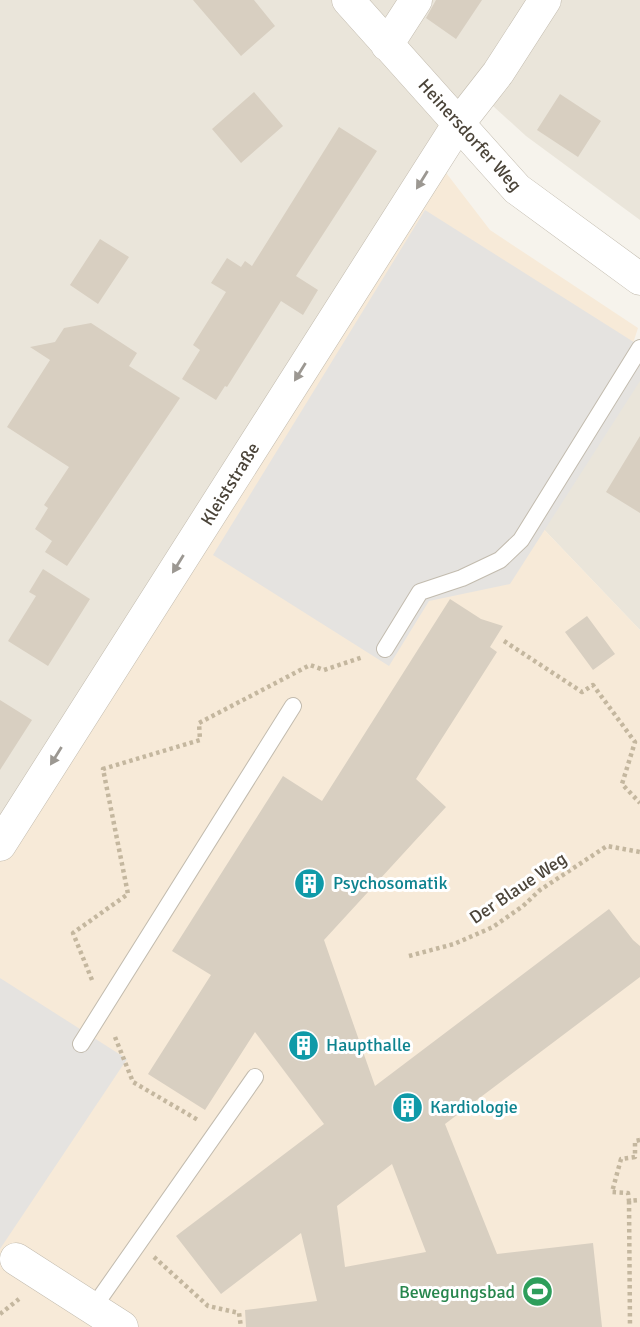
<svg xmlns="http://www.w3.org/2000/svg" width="640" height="1327" viewBox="0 0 640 1327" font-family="Signika,sans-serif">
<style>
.residential{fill:#eae5da}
.commercial{fill:#f7ead8}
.parking{fill:#e5e3e0}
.building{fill:#d8cfc1;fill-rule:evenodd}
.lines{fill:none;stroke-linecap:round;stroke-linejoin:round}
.service-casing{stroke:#c2bbae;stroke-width:18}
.minor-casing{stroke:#c2bbae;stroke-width:33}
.path{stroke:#c4b79f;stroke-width:4.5;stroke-dasharray:3.5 3.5;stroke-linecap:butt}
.service{stroke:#fff;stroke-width:16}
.minor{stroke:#fff;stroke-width:32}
.oneway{fill:#9c9892}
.labels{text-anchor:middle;stroke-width:6;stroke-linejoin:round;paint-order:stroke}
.street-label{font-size:18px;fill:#4b4439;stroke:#fff}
.culture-label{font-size:18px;fill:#0d838f;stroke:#fff;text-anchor:start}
.leisure-label{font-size:18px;fill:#27864d;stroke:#fff;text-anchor:end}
</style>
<rect width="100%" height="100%" fill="#f6f3ec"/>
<!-- residential -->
<path class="residential" d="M 0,0 L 640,0 L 640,220 L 526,136 L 470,85 L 0,842 Z
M 640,354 L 640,630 L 534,519 Z"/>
<!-- commercial -->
<path class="commercial" d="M 437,161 L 490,230 L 638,328 L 622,377 L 534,519 L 640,630 L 640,1327 L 0,1327 L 0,842 Z"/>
<!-- parking -->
<path class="parking" d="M 425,210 L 640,346 L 640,381 L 510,584 L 429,601 L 389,666 L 213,555 Z
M 0,978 L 127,1059 L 0,1249 Z"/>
<!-- building -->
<path class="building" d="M 193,0 L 254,0 L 275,26 L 241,56 Z
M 436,0 L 482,0 L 456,39 L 426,18 Z
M 254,92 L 283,126 L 241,163 L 212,129 Z
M 560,94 L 601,121 L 578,157 L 537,130 Z
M 339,127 L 377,151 L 296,276 L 318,290 L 303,315 L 281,301 L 227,387 L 225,386 L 216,400 L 182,379 L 200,350 L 193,345 L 226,292 L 211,283 L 227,258 L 241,267 L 245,261 L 252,266 Z
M 100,239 L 129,257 L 98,304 L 70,285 Z
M 91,323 L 137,353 L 129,366 L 180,398 L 67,566 L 45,552 L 52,541 L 35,529 L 48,508 L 44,505 L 69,467 L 7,427 L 50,360 L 30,347 L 55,342 L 64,328 Z
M 640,436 L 640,513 L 606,492 Z
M 43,569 L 90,599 L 48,666 L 8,641 L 36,596 L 29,592 Z
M 450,599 L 481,619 L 503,626 L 490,647 L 497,652 L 416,779 L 446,807 L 324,940 L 375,1086 L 609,909 L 633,940 L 640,946 L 640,977 L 445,1124 L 497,1254 L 593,1243 L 602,1327 L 246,1327 L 245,1310 L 317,1301 L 301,1233 L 221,1294 L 176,1236 L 324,1124 L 255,1032 L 205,1110 L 148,1074 L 211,975 L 172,951 L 283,776 L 322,801 ZM 392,1164 L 426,1252 L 345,1267 L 337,1206 Z
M 587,616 L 615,654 L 593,670 L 565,632 Z
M 0,700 L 32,720 L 0,770 Z"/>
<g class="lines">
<defs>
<path id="service" d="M 385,649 L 420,592 L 462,578 L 500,560 L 521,540 L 640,348
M 81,1044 L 293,706
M 93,1308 L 255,1077"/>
<path id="minor" d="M 348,0 L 517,189 L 640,279
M 387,45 L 416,0
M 0,845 L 459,123 L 498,73 L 545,0
M 16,1259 L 122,1327"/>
</defs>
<!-- service casing -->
<use href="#service" class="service-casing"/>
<!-- minor casing -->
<use href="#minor" class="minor-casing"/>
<!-- path -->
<path class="path" d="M 504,641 L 582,692 L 593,685 L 635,742 L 622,784 L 640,803
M 409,956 L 454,944 L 493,927 L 523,906 L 540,890 L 607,846 L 640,852
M 92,980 L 73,933 L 128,894 L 103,769 L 200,740 L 199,723 L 310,665 L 324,670 L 363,657
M 115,1037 L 133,1082 L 198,1120
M 640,1140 L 635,1141 L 635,1157 L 621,1159 L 612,1192 L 628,1193 L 629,1201 L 640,1200
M 629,1201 L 630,1327
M 154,1257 L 208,1306 L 239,1313 L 241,1327
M 0,1314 L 19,1299"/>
<!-- service -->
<use href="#service" class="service"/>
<!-- minor -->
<use href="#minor" class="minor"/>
</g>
<!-- one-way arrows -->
<defs><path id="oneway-solid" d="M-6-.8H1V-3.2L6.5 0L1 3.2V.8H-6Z" transform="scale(1.75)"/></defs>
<g class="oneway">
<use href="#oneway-solid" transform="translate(422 180) rotate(122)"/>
<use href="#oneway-solid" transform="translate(300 372) rotate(122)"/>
<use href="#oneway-solid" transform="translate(178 564) rotate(122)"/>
<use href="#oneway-solid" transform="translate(56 756) rotate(122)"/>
</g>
<!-- icons -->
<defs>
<symbol id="building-disc" viewBox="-11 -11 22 22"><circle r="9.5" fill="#0f9aa8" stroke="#fff"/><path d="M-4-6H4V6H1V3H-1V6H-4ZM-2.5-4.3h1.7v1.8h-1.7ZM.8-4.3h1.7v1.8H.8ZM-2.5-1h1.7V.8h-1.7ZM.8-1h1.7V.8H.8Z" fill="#fff"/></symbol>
<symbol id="stadium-disc" viewBox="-11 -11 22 22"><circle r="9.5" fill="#2e9e5b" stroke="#fff"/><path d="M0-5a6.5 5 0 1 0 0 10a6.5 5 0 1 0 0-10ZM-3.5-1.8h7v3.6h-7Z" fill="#fff"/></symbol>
</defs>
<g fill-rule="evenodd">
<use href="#building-disc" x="292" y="866" width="35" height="35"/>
<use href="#building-disc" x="286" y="1028" width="35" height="35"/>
<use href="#building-disc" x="390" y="1090" width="35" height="35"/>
<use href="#stadium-disc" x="520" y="1274" width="35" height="35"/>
</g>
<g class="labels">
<!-- street labels -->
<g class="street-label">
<text transform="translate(470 135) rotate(48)" y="6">Heinersdorfer Weg</text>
<text transform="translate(230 484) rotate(-58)" y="6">Kleiststraße</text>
<text transform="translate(518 888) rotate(-34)" y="6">Der Blaue Weg</text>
</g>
<!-- culture labels -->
<g class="culture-label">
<text x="333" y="889">Psychosomatik</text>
<text x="326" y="1051">Haupthalle</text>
<text x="430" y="1113">Kardiologie</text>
</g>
<!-- leisure labels -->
<g class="leisure-label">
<text x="515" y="1298">Bewegungsbad</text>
</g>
</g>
</svg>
